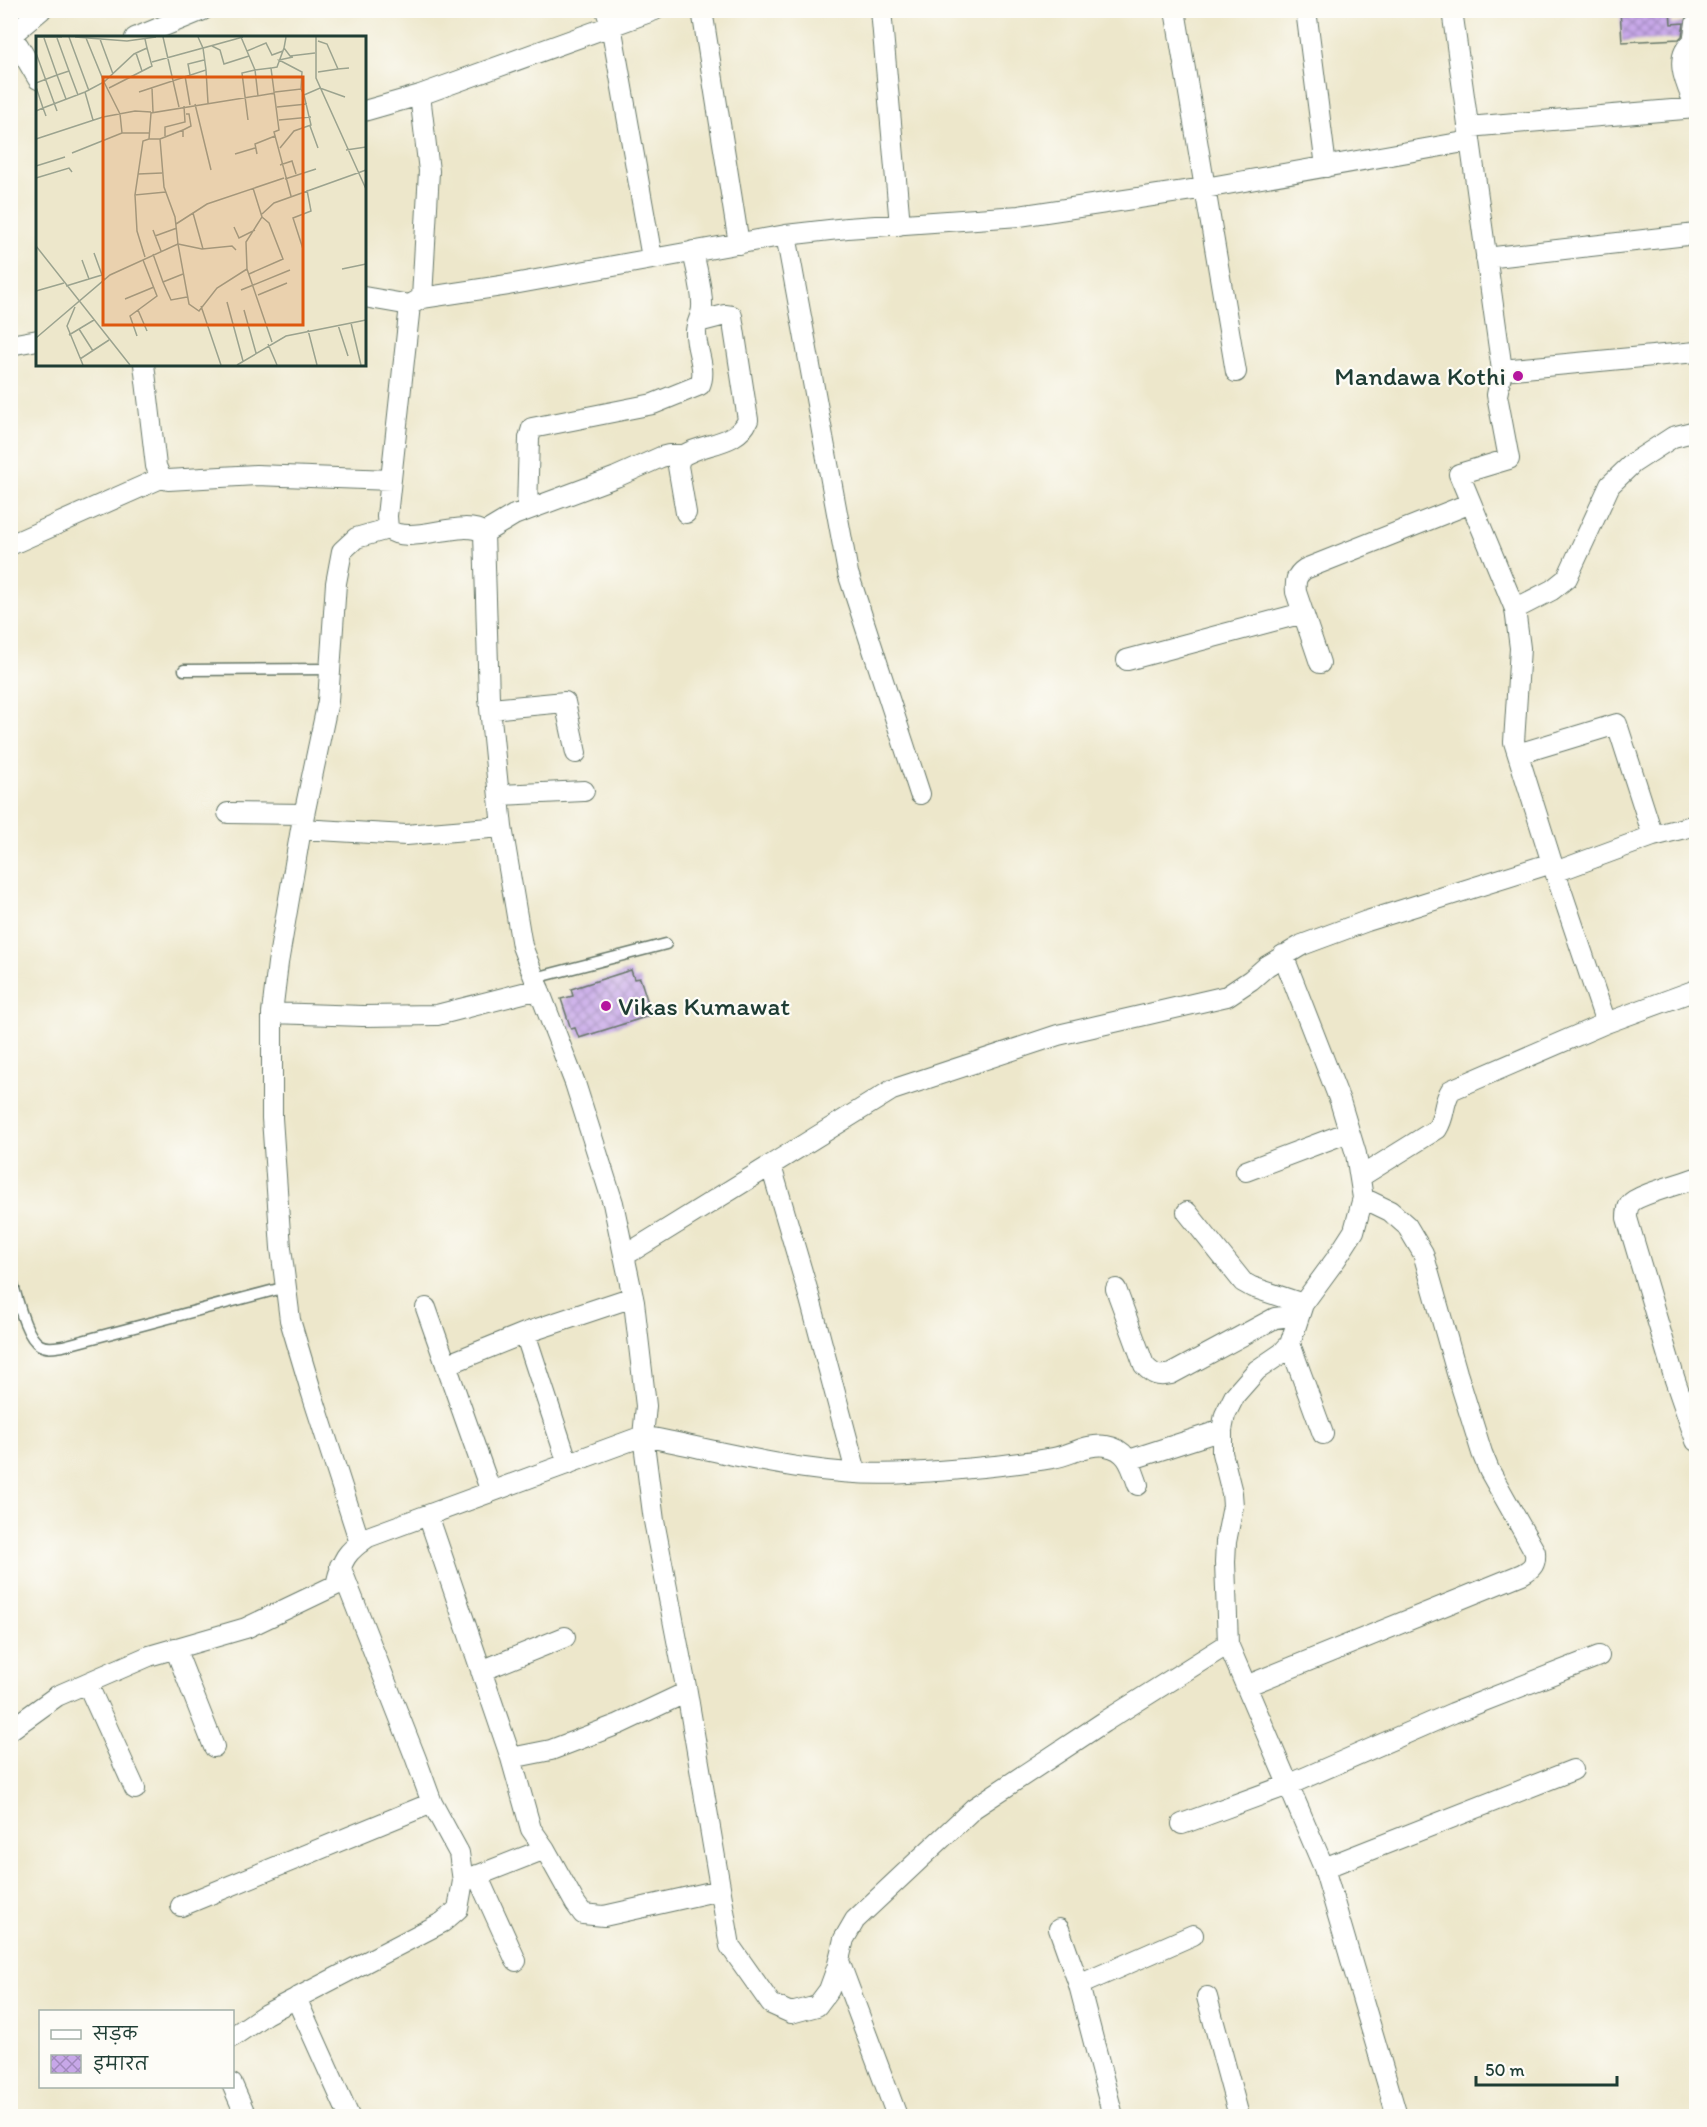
<svg xmlns="http://www.w3.org/2000/svg" width="1707" height="2127" viewBox="0 0 1707 2127" font-family="Itim,'Playpen Sans Deva',sans-serif">
<style>
.building{fill:url(#building-cross-hatch)}
.lines{fill:none;stroke-linecap:round;stroke-linejoin:round}
.lane-casing{stroke:#677869;stroke-width:13}
.street-casing{stroke:#677869;stroke-width:22}
.lane{stroke:#fff;stroke-width:10}
.street{stroke:#fff;stroke-width:20}
.poi-dot{fill:#b5179e;stroke:#fdfcf7;stroke-width:2}
.labels{text-anchor:middle;stroke-width:4.5;stroke-linejoin:round;paint-order:stroke}
.poi-label{font-size:26px;fill:#1f3d34;stroke:#fdfcf7;text-anchor:end}
.inset-road{fill:none;stroke:#9ba38f;stroke-width:1.5}
.view{fill:#de580e;fill-opacity:0.15;stroke:#de580e;stroke-width:3}
.inset-edge{fill:none;stroke:#1f3d34;stroke-width:3}
</style>
<defs>
<pattern id="building-cross-hatch" width="8" height="8" patternUnits="userSpaceOnUse" patternTransform="scale(1.5)"><rect width="8" height="8" fill="#c7a7e8"/><path d="M0 0l8 8M0 8l8-8" fill="none" stroke="#a189bd"/></pattern>
</defs>
<rect width="100%" height="100%" fill="#fdfcf7"/>
<filter id="ink" filterUnits="userSpaceOnUse"><feTurbulence type="fractalNoise" baseFrequency=".0167" numOctaves="2"/><feDisplacementMap in="SourceGraphic" scale="12" xChannelSelector="R" yChannelSelector="G"/><feConvolveMatrix kernelMatrix="1 2 1 2 8 2 1 2 1" color-interpolation-filters="sRGB"/></filter>
<filter id="wash" filterUnits="userSpaceOnUse"><feTurbulence type="fractalNoise" baseFrequency=".008" numOctaves="4" result="noise"/><feDisplacementMap in="SourceGraphic" scale="24" xChannelSelector="R" yChannelSelector="G"/><feGaussianBlur stdDeviation="1.35" result="paint"/><feColorMatrix in="noise" values="0 0 0 0 0 0 0 0 0 0 0 0 0 0 0 0 0 1.4 0 .05"/><feComposite in="paint" operator="in"/></filter>
<g filter="url(#wash)">
<rect width="100%" height="100%" fill="#ede7cb"/>
<g id="blocks">
<!-- building -->
<path class="building" d="M 1620,10 L 1670,10 L 1671,24 L 1684,23 L 1682,36 L 1679,39 L 1622,42 Z
M 631,970 L 634,979 L 640,978 L 652,1015 L 579,1038 L 575,1028 L 571,1029 L 561,999 L 573,996 L 571,989 Z"/>
</g>
</g>
<g filter="url(#ink)">
<use href="#blocks" fill-opacity="0" stroke="#677869" stroke-width="1.5"/>
<g class="lines">
<defs>
<path id="lane" d="M 184,670 L 330,669
M 535,978 L 666,944
M 10,1275 C 16,1292 24,1336 40,1345 C 47,1349 55,1347 63,1346 L 286,1287"/>
<path id="street" d="M 606,10 L 611,25 L 652,258
M 702,10 L 739,244
M 881,10 L 900,225
M 1175,10 L 1236,372
M 1306,10 L 1326,167
M 1452,10 L 1502,370 L 1497,395 L 1509,459 L 1459,474 L 1515,609 L 1520,648 L 1514,742 L 1552,863 L 1606,1023
M 10,36 L 41,10
M 135,38 L 203,10
M 10,43 L 18,45 L 38,79
M 420,95 L 429,171 L 422,298
M 364,111 L 420,95 L 655,10
M 1468,127 L 1696,108 C 1688,87 1671,58 1693,42 L 1696,23
M 786,235 L 848,573 L 920,794
M 1486,258 L 1696,234
M 364,297 L 410,305
M 10,345 L 38,340
M 144,364 L 156,466 L 161,478 L 168,480 L 256,475 L 391,480
M 1502,370 L 1696,352
M 527,510 L 529,438 L 532,428 L 653,404 L 700,385 C 707,370 696,350 696,334 C 695,324 702,317 702,307 C 703,289 696,269 693,251
M 686,513 L 678,466 L 680,458 C 699,442 737,447 748,420 L 732,316 L 725,315 L 698,322
M 388,529 L 356,538 L 342,551 L 336,583 L 328,701 L 301,829 L 278,963 L 272,1013 L 363,1016 L 437,1015 L 539,989
M 484,533 L 514,515 L 616,477 L 661,457 L 669,455 L 682,455
M 10,545 L 161,478
M 1515,609 L 1552,590 L 1567,578 L 1610,485 L 1633,463 L 1673,437 L 1696,431
M 1127,660 L 1303,613
M 1320,663 L 1296,592 C 1295,581 1296,575 1305,569 L 1471,503
M 491,709 L 565,702 L 576,753
M 1518,754 L 1617,724 L 1653,836
M 499,795 L 584,791
M 228,813 L 304,814
M 301,829 L 406,835 L 502,827
M 1555,872 L 1653,836 L 1696,825
M 1283,955 L 1340,1101 L 1356,1154 L 1363,1198 L 1354,1231 L 1336,1259 L 1303,1304 L 1290,1344 L 1282,1353 L 1257,1370 L 1235,1395 L 1225,1415 L 1222,1430 L 1222,1453 L 1232,1493 L 1233,1506 L 1226,1542 L 1225,1562 L 1228,1644 L 1324,1868 L 1397,2116
M 272,1013 L 272,1118 L 281,1248 L 290,1320 L 312,1394 L 360,1543
M 771,1166 L 810,1299 L 856,1472
M 1246,1171 L 1349,1132
M 1360,1177 L 1437,1129 C 1446,1115 1442,1104 1451,1090 L 1606,1023 L 1696,990
M 1696,1178 C 1684,1183 1636,1195 1630,1204 C 1627,1208 1627,1213 1627,1218 L 1675,1380 L 1696,1441
M 1187,1212 L 1243,1282 L 1252,1287 L 1303,1304
M 624,1256 L 892,1090 L 1058,1035 L 1227,996 L 1251,980 L 1267,966 L 1302,945 L 1367,921 L 1552,863
M 1116,1289 L 1144,1365 C 1153,1375 1158,1377 1171,1374 L 1275,1318 L 1298,1315
M 426,1308 L 491,1492
M 525,1333 L 568,1464
M 1290,1344 L 1323,1434
M 446,1365 L 525,1333 L 633,1297
M 1129,1460 L 1222,1430
M 1138,1485 C 1132,1468 1128,1449 1106,1446 C 1088,1443 1071,1455 1053,1458 C 1006,1466 956,1470 908,1473 C 817,1479 731,1453 643,1436 L 654,1521 L 687,1692 L 730,1946 L 771,2004 L 791,2013 L 817,2006 L 829,1990 L 837,1968 L 844,1939 L 855,1920 L 974,1808 L 1104,1722 L 1228,1644
M 428,1515 L 511,1758 L 551,1750 L 619,1724 L 687,1692
M 175,1648 L 214,1747
M 481,1671 L 565,1637
M 87,1683 L 135,1789
M 1246,1686 L 1522,1574 C 1533,1568 1536,1564 1535,1552 L 1489,1470 L 1482,1453 L 1457,1373 L 1423,1253 L 1407,1226 L 1390,1211 L 1363,1198
M 10,1730 L 57,1696 L 149,1656 L 246,1628 L 336,1585 C 342,1559 346,1552 368,1537 L 643,1436 L 646,1406 L 634,1302 L 613,1203 L 575,1083 L 522,946 L 502,827 L 489,698 L 484,533 C 463,517 409,547 388,529 L 387,516 L 410,305 L 422,298 L 508,285 L 786,235 L 847,228 L 1019,216 L 1205,188 L 1470,141
M 511,1758 L 531,1829 L 545,1849 L 575,1903 L 583,1914 L 604,1916 L 720,1890
M 1182,1824 L 1288,1785 L 1453,1713 L 1599,1656
M 1324,1868 L 1573,1770
M 477,1875 L 516,1961
M 466,1880 L 545,1849
M 181,1906 L 432,1803
M 1059,1929 L 1079,1985 L 1113,2116
M 839,1961 L 897,2116
M 1079,1985 L 1193,1935
M 1207,1997 L 1239,2116
M 296,1998 L 349,2116
M 232,2037 L 266,2014 L 443,1922 L 458,1909 L 463,1881 L 459,1853 L 432,1803 L 416,1759 L 340,1566
M 232,2084 L 246,2116"/>
</defs>
<!-- lane casing -->
<use href="#lane" class="lane-casing"/>
<!-- street casing -->
<use href="#street" class="street-casing"/>
<!-- lane -->
<use href="#lane" class="lane"/>
<!-- street -->
<use href="#street" class="street"/>
</g>
</g>
<!-- markers -->
<g class="poi-dot">
<circle cx="1518" cy="376" r="6"/>
<circle cx="606" cy="1006" r="6"/>
</g>
<g class="labels">
<!-- poi labels -->
<g class="poi-label">
<text x="1506" y="385">Mandawa Kothi</text>
<text x="618" y="1015" text-anchor="start">Vikas Kumawat</text>
</g>
</g>
<!-- overview -->
<g transform="translate(36 36)">
<rect width="330" height="330" fill="#ede7cb"/>
<path class="inset-road" d="M 0,1 L 26,1M 33,1 L 53,55M 39,1 L 91,5 L 120,1M 127,1 L 143,71M 162,1 L 167,12 L 207,1M 205,1 L 219,34 L 235,32M 250,1 L 248,12 L 254,20 L 279,17M 280,1 L 280,42 L 330,153M 21,2 L 33,35 L 21,39 L 30,63M 64,3 L 77,38M 282,5 L 291,8 L 302,33 L 313,32M 176,10 L 184,14 L 188,28 L 213,20M 248,12 L 241,31 L 235,32 L 243,94 L 238,96 L 255,160M 211,15 L 230,7 L 236,19 L 247,15M 0,17 L 21,75M 100,17 L 106,35M 257,21 L 243,24 L 266,36 L 265,53M 170,34 L 172,67M 33,35 L 42,59M 282,36 L 302,33M 154,39 L 152,28 L 168,24M 149,40 L 154,69M 0,47 L 21,39 L 8,2M 0,51 L 7,72 L 0,75M 73,52 L 116,30 L 111,12M 116,52 L 117,76M 49,56 L 68,46 L 50,2M 103,56 L 170,34 L 167,12 L 116,26M 239,56 L 265,53 L 268,59M 159,68 L 175,134M 241,71 L 271,68M 84,78 L 68,46 L 98,18 L 111,12 L 109,3M 84,78 L 86,97 L 113,97M 10,80 L 7,72 L 49,56 L 57,84M 212,84 L 206,37 L 219,34 L 222,60M 243,84 L 275,81M 274,90 L 282,112M 129,100 L 129,91 L 149,86 L 148,70M 147,101 L 147,94 L 155,90 L 153,78 L 150,78M 0,103 L 67,81 L 99,75 L 115,76M 113,103 L 107,105 L 99,159 L 130,156M 124,103 L 147,94M 244,112 L 258,95 L 275,89 L 268,59 L 284,52 L 309,61M 310,114 L 330,111M 36,117 L 86,97M 199,118 L 219,112M 221,118 L 219,108 L 239,100M 244,129 L 256,125 L 260,138M 0,130 L 29,121M 102,138 L 126,137M 0,142 L 33,132 L 36,136M 249,143 L 280,133M 217,152 L 226,181 L 210,206 L 211,233 L 236,306M 99,159 L 101,195 L 109,221M 157,177 L 167,213M 226,178 L 238,167 L 330,134M 140,188 L 171,168 L 248,142M 198,191 L 203,202 L 219,194M 117,194 L 125,215M 119,200 L 141,192M 0,210 L 94,329M 267,213 L 257,182 L 275,175 L 271,154M 200,214 L 196,210 L 166,213 L 142,208 L 153,268 L 163,275 L 181,252 L 211,233M 58,217 L 66,239M 117,218 L 127,246 L 147,238M 46,224 L 53,243M 306,233 L 330,228M 213,238 L 247,223 L 233,187 L 226,181M 127,246 L 135,264 L 151,261M 30,250 L 66,239 L 68,243M 205,254 L 254,234M 0,255 L 28,247M 222,259 L 251,247M 89,263 L 118,251M 191,266 L 207,325M 165,270 L 185,329M 39,271 L 31,290 L 47,329M 102,274 L 111,295M 208,274 L 220,317M 315,287 L 325,329M 302,289 L 312,320M 43,293 L 57,315M 272,294 L 281,329M 33,299 L 58,284M 101,300 L 94,280 L 121,260 L 107,224M 0,302 L 74,239 L 142,208 L 139,181 L 128,151 L 124,103 L 113,103 L 115,77 L 239,57M 232,308 L 241,329M 44,323 L 73,304M 201,329 L 250,300 L 330,284"/>
<path class="view" d="M 67,41 L 267,41 L 267,289 L 67,289 Z"/>
<rect width="330" height="330" class="inset-edge"/>
</g>
<!-- margin -->
<rect width="1707" height="2127" fill="none" stroke="#fdfcf7" stroke-width="36"/>
<!-- legend -->
<rect x="39" y="2010" width="195" height="78" fill="#fdfcf7" stroke="#a4b0a9" stroke-width="1.5"/>
<rect x="51" y="2030" width="30" height="9" fill="#ffffff" stroke="#a4b0a9" stroke-width="1.5"/>
<text x="93" y="2040" font-size="18" fill="#1f3d34">सड़क</text>
<rect x="51" y="2055" width="30" height="18" fill="url(#building-cross-hatch)" stroke="#a4b0a9" stroke-width="1.5"/>
<text x="93" y="2070" font-size="18" fill="#1f3d34">इमारत</text>
<!-- scale -->
<path d="M1476 2076v9h141v-9" fill="none" stroke="#1f3d34" stroke-width="3"/>
<text x="1485" y="2076" font-size="18" fill="#1f3d34" stroke="#fdfcf7" stroke-width="4.5" paint-order="stroke">50 m</text>
</svg>
